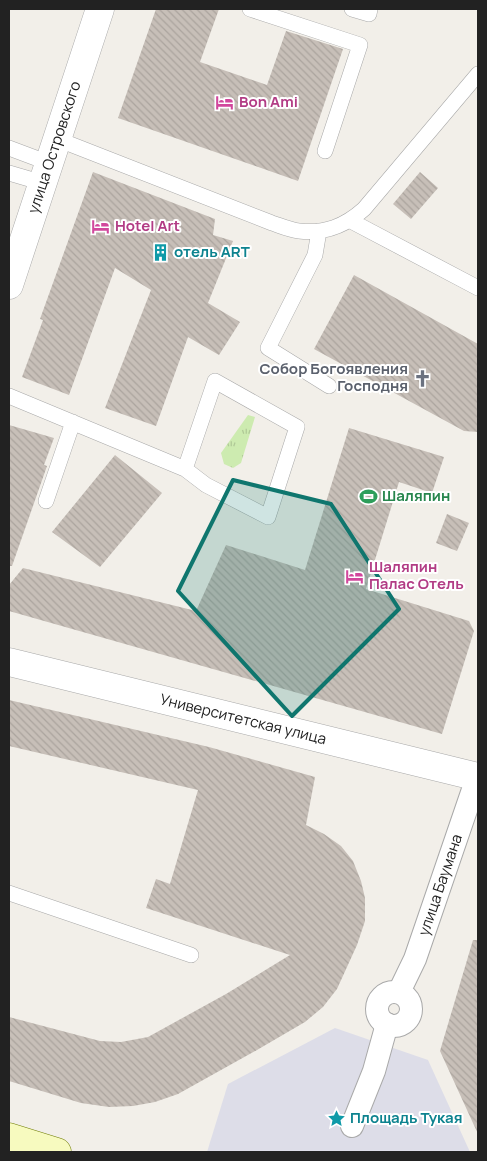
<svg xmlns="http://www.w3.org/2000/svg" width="487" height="1161" viewBox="0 0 487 1161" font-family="Manrope,sans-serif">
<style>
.grass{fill:url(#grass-tufts)}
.plaza{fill:#dddde8}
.building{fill:url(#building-back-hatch)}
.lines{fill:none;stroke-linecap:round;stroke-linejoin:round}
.service-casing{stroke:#a9a9a9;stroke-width:16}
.pedestrian-casing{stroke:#a9a9a9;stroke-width:24}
.minor-casing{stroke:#a9a9a9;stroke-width:29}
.secondary-casing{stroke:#707d05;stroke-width:29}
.service{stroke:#fff;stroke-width:15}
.pedestrian{stroke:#fff;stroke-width:22}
.minor{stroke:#fff;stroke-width:28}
.secondary{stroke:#f7fabf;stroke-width:28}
.marked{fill:#0f766e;fill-opacity:0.2;stroke:#0f766e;stroke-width:4;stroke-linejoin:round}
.labels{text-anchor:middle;stroke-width:4;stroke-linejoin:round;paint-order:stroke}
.hotel-label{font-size:15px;font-weight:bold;fill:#b23c85;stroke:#fff;text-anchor:start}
.street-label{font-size:15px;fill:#222;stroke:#fff}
.culture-label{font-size:15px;font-weight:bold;fill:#0d838f;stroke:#fff;text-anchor:start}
.worship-label{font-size:15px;font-weight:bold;fill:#5b616d;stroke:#fff;text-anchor:end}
.leisure-label{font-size:15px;font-weight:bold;fill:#27864d;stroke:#fff;text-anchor:start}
</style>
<defs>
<pattern id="grass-tufts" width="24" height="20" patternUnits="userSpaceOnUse" patternTransform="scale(1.25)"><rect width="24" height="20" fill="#cdebb0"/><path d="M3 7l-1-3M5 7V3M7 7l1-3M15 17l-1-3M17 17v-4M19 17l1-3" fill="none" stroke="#b0c997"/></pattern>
<pattern id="building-back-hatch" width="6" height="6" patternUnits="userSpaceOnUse" patternTransform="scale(1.25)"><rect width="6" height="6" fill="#c7bfb8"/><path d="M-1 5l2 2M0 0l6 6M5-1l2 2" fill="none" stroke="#aba49e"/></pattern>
</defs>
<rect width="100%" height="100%" fill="#f2efe9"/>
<!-- grass -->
<path class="grass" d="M 248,415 L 255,417 L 241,463 L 233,468 L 224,464 L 221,453 Z"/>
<!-- plaza -->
<path class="plaza" d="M 335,1028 L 428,1060 L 470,1152 L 207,1152 L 228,1084 Z"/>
<!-- building -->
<path class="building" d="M 156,9 L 219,9 L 200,62 L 267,85 L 286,31 L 343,49 L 298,181 L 118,118 Z
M 93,172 L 215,219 L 213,235 L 233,241 L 208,303 L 240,322 L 219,355 L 188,337 L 156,426 L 105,408 L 151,290 L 115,268 L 69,395 L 22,377 L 43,320 L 40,319 Z
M 420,172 L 438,188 L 411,219 L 393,204 Z
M 354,275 L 478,344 L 478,432 L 464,431 L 314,349 Z
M 9,425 L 54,438 L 44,465 L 47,466 L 12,566 L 9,566 Z
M 349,428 L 444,457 L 432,493 L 399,482 L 366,589 L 469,621 L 474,631 L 442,734 L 9,611 L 9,585 L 23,568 L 196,611 L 226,545 L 305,570 Z
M 115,455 L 162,493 L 100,567 L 52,532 Z
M 447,514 L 469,523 L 457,551 L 436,543 Z
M 9,700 L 209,747 L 315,777 L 306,825 L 324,834 L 341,846 L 353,861 L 361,881 L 365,898 L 365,921 L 357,945 L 337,989 L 323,1007 L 305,1022 L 257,1050 L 178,1094 L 155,1102 L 133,1106 L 109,1107 L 81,1103 L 9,1081 L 9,1017 L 100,1041 L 121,1042 L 148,1037 L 226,994 L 290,955 L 146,908 L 156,879 L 170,884 L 198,790 L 9,746 Z
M 473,940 L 478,940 L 478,1134 L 440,1051 Z"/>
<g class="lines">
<defs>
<path id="service" d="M 250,9 L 360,45 L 325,151
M 352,9 L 369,14 L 370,9
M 57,139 L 272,223 C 281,226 290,230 299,231 C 325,234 345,226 364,209 L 478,74
M 9,148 L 49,163
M 9,173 L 43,183
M 351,221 L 478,288
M 319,231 L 315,255 L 268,348 L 329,386
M 9,396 L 185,469 L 206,485 L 268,517 L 297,427 L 215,381 L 185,469
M 46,501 L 73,422
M 9,893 L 191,955"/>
<g id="pedestrian">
<path id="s1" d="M 399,992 L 415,959 L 478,775"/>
<circle cx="394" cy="1009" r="17"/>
<path d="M 352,1126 L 374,1071 L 387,1024"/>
</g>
<g id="minor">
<path id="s2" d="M 9,285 L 100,9"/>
<path id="s3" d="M 9,662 L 478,777"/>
</g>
<path id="secondary" d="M 9,1137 L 57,1152"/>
</defs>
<!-- service casing -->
<use href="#service" class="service-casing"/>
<!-- pedestrian casing -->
<use href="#pedestrian" class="pedestrian-casing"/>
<!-- minor casing -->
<use href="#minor" class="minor-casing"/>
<!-- secondary casing -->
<use href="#secondary" class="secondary-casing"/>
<!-- service -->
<use href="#service" class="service"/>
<!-- pedestrian -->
<use href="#pedestrian" class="pedestrian"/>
<!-- minor -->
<use href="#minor" class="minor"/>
<!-- secondary -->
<use href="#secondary" class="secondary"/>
</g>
<!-- marked area -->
<path class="marked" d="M 233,480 L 331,504 L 399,609 L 292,716 L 178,591 Z"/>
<!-- icons -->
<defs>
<symbol id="hotel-bare" viewBox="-9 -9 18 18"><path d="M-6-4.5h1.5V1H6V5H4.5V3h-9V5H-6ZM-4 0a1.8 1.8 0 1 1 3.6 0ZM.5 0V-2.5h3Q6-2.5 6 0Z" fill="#d1479c" stroke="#fff" stroke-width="2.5" paint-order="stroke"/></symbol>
<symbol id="building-bare" viewBox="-9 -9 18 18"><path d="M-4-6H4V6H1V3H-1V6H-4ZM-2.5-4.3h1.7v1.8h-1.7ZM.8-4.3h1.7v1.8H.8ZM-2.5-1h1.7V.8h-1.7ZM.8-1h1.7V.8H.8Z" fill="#0f9aa8" stroke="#fff" stroke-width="2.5" paint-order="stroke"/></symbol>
<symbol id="church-bare" viewBox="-9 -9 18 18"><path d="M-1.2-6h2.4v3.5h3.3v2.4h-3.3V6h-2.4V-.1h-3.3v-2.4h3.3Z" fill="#6b7280" stroke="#fff" stroke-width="2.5" paint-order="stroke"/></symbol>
<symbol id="stadium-bare" viewBox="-9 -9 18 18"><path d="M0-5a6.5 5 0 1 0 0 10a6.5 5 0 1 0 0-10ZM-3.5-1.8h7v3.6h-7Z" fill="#2e9e5b" stroke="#fff" stroke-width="2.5" paint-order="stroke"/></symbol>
<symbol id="sight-bare" viewBox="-9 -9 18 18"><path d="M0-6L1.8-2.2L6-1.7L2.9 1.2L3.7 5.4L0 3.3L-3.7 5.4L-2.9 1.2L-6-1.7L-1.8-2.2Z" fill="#0f9aa8" stroke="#fff" stroke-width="2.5" paint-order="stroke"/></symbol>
</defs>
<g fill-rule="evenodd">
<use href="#hotel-bare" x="212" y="90" width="25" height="25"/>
<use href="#hotel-bare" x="88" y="214" width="25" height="25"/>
<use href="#building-bare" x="148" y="240" width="25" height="25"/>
<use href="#church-bare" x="410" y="366" width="25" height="25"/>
<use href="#stadium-bare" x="356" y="484" width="25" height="25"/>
<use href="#hotel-bare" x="342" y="564" width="25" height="25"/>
<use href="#sight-bare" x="324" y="1106" width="25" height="25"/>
</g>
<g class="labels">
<!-- hotel labels -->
<g class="hotel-label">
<text x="239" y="107">Bon Ami</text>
<text x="115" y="231">Hotel Art</text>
<text x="369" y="572">Шаляпин<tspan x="369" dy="17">Палас Отель</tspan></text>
</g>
<!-- street labels -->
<g class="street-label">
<text dy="5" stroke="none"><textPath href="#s2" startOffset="145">улица Островского</textPath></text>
<text dy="5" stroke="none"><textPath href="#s3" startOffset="241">Университетская улица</textPath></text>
<text dy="5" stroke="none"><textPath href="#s1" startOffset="115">улица Баумана</textPath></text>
</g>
<!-- culture labels -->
<g class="culture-label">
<text x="174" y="257">отель ART</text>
<text x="350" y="1123">Площадь Тукая</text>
</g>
<!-- worship labels -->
<g class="worship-label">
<text x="408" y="374">Собор Богоявления<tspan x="408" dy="17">Господня</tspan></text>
</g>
<!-- leisure labels -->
<g class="leisure-label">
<text x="382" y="501">Шаляпин</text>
</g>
</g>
<!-- border -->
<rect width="487" height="1161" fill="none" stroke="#222222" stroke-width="20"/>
</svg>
